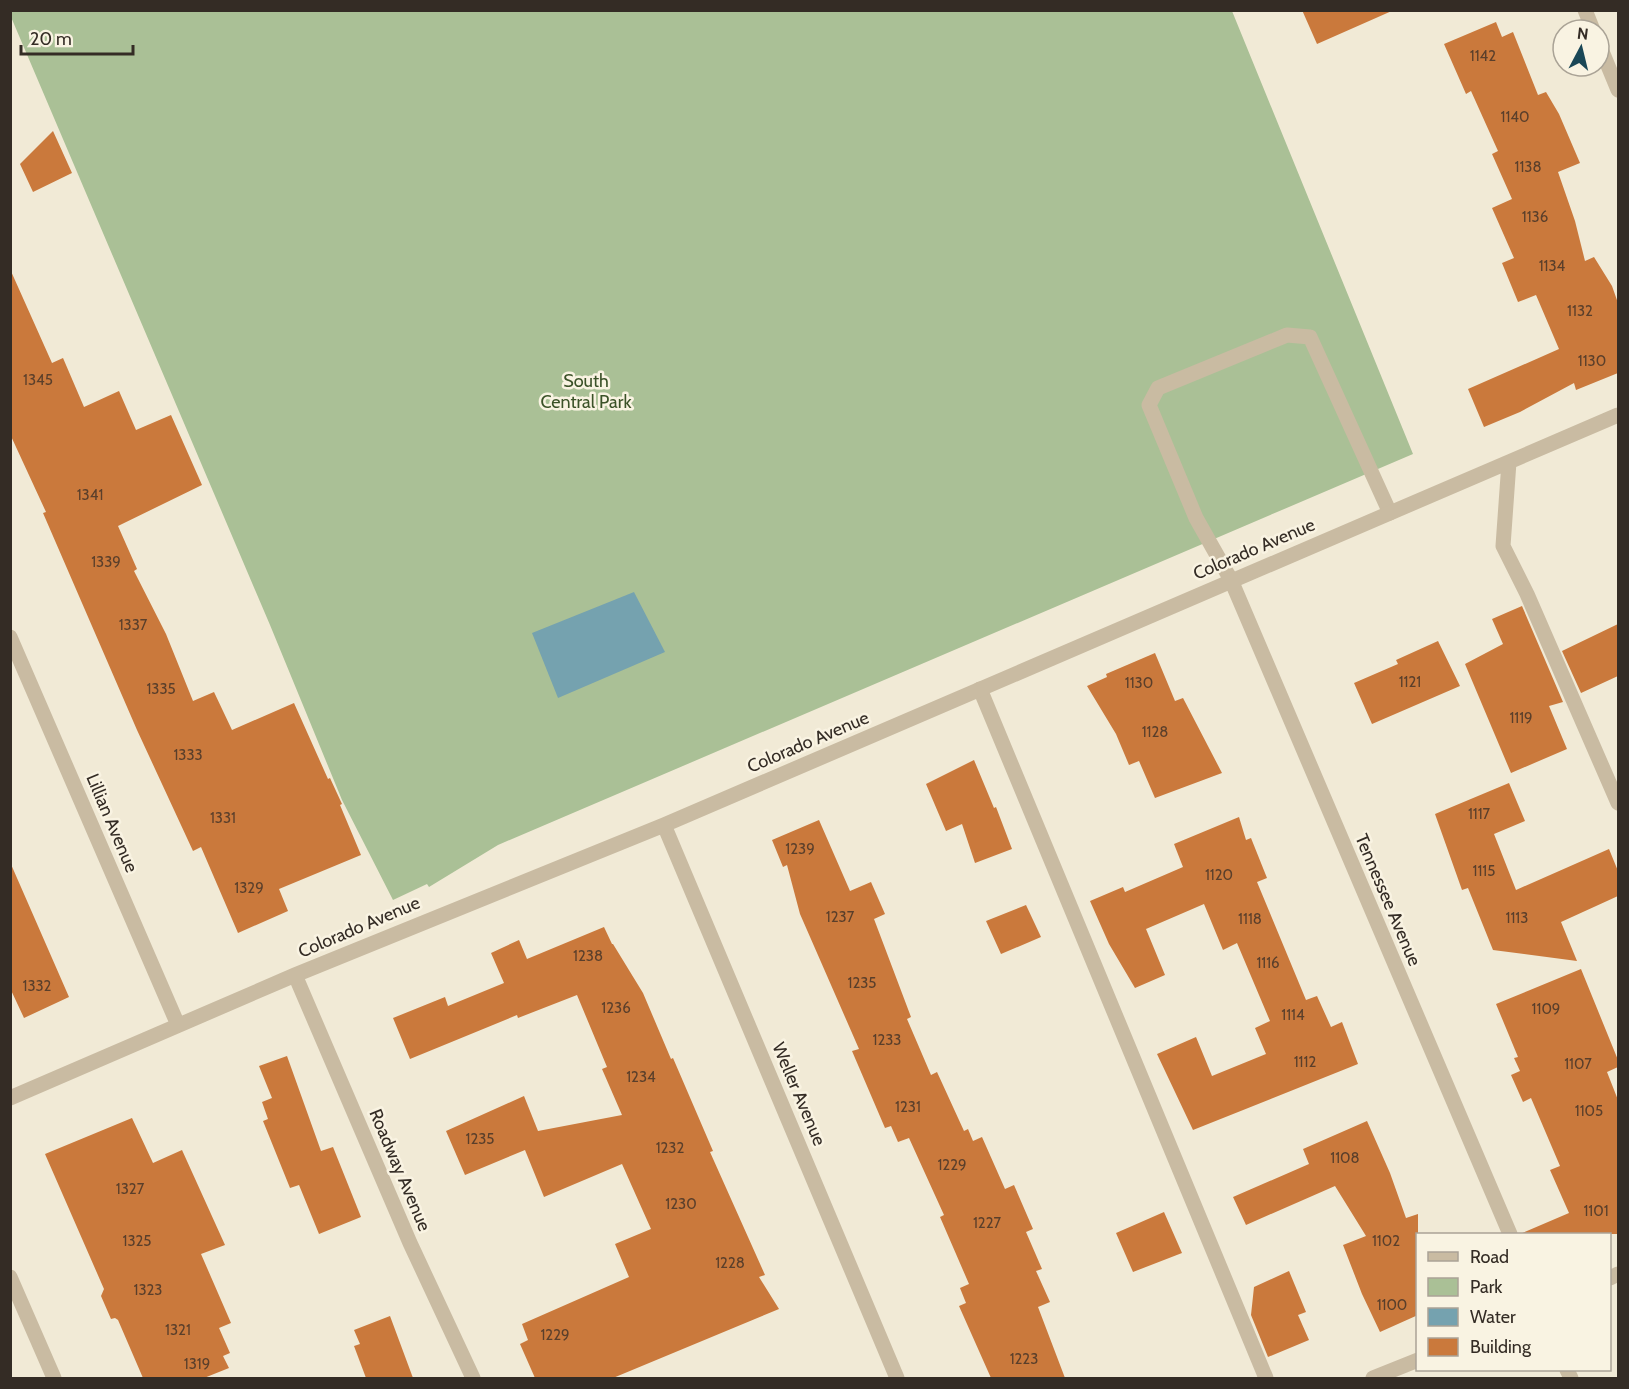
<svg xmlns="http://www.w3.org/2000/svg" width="1629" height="1389" viewBox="0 0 1629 1389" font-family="Cabin,sans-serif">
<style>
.green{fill:#aac096}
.water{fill:#75a2af}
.building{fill:#ca793c}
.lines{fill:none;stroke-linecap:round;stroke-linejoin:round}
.lane{stroke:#c9bba2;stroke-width:15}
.street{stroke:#c9bba2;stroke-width:15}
.labels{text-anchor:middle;stroke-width:5;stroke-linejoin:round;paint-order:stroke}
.number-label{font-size:15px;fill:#5a3f2b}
.park-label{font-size:18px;fill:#3b5228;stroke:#f9f3e2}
.street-label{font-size:18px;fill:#342c25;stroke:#f9f3e2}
</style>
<rect width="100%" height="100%" fill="#f1ead6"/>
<!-- green -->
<path class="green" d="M 10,11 L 1232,11 L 1413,454 L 498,845 L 429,887 L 427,884 L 393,900 L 342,800 L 270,625 L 11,17 Z"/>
<!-- water -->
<path class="water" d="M 634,592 L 665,652 L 558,698 L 532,633 Z"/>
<!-- building -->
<path class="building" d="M 1302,10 L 1394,10 L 1317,44 Z
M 1496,22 L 1502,37 L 1513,32 L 1538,95 L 1546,92 L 1559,114 L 1580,163 L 1558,172 L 1575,221 L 1585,261 L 1594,257 L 1612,286 L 1618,303 L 1618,373 L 1576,390 L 1574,383 L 1520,412 L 1484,427 L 1468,389 L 1559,349 L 1536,295 L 1518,302 L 1502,263 L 1514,258 L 1492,208 L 1512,199 L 1492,154 L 1498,151 L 1471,91 L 1466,94 L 1444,44 Z
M 53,131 L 72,173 L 33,192 L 20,164 Z
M 10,269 L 52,363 L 63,358 L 84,407 L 119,391 L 136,430 L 171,415 L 202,485 L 118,526 L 137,569 L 134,571 L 166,634 L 193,701 L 214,692 L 232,730 L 294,703 L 328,779 L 330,778 L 342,804 L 340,805 L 361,855 L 279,889 L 288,911 L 238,933 L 201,847 L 193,851 L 137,730 L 43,513 L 46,512 L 10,434 Z
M 1522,606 L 1563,702 L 1549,706 L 1567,749 L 1511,773 L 1465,664 L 1503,644 L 1492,619 Z
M 1618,624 L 1618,676 L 1581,693 L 1562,651 Z
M 1438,641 L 1460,686 L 1372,724 L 1354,683 L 1398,664 L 1396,660 Z
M 1155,653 L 1175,701 L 1183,698 L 1222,773 L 1155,798 L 1139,761 L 1129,765 L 1116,734 L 1087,686 L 1107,677 L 1106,674 Z
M 974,760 L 994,808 L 996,807 L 1012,849 L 975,863 L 962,824 L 946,831 L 926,784 Z
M 1509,783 L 1525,821 L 1494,834 L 1516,890 L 1609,849 L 1618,871 L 1618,896 L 1561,922 L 1577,961 L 1493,950 L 1468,888 L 1462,890 L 1435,814 Z
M 1239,817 L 1246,840 L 1251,838 L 1267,878 L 1257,882 L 1306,1000 L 1317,996 L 1331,1027 L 1342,1022 L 1358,1064 L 1193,1130 L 1157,1054 L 1196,1037 L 1212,1076 L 1266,1054 L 1255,1028 L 1270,1021 L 1237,943 L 1223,950 L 1204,904 L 1146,929 L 1165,975 L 1135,988 L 1109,944 L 1090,901 L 1123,887 L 1125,892 L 1183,867 L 1174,844 Z
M 819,820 L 850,891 L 871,882 L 885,914 L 874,919 L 911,1017 L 907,1019 L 931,1075 L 937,1072 L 964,1131 L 968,1129 L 973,1141 L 982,1137 L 1005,1189 L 1014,1185 L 1033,1229 L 1026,1232 L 1042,1269 L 1036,1271 L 1050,1302 L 1038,1307 L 1065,1378 L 991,1378 L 959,1306 L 966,1303 L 960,1288 L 969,1284 L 940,1217 L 944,1215 L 909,1138 L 898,1142 L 891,1126 L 885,1128 L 852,1051 L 859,1049 L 800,914 L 787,865 L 783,867 L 772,840 Z
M 10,862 L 69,997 L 24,1018 L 10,988 Z
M 1026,905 L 1041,937 L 1001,954 L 986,921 Z
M 604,927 L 612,944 L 613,944 L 643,993 L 671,1059 L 673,1058 L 713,1151 L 710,1152 L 765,1275 L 759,1277 L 779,1309 L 613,1378 L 535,1378 L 520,1344 L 528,1340 L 522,1324 L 629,1277 L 615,1244 L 651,1229 L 622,1164 L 544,1197 L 525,1150 L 465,1175 L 446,1131 L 524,1096 L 538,1131 L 622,1115 L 602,1069 L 607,1067 L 577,995 L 518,1018 L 517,1015 L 410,1059 L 393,1018 L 445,997 L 448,1006 L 504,983 L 491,953 L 519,940 L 527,959 Z
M 1581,969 L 1618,1060 L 1618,1067 L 1607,1072 L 1618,1100 L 1618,1234 L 1520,1234 L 1569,1213 L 1550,1170 L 1560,1166 L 1531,1098 L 1523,1102 L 1511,1075 L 1520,1071 L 1514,1058 L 1518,1057 L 1496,1004 Z
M 287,1056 L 321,1151 L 333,1147 L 361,1217 L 319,1234 L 299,1185 L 290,1188 L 263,1121 L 268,1119 L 262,1102 L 272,1098 L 259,1066 Z
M 132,1118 L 153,1163 L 182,1150 L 225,1245 L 201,1254 L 231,1323 L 219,1328 L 230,1353 L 223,1356 L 229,1368 L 204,1378 L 143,1378 L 118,1320 L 115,1318 L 111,1319 L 101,1296 L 104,1289 L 45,1154 Z
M 1367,1121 L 1390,1173 L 1406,1218 L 1418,1214 L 1418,1315 L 1380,1332 L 1362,1294 L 1343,1245 L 1366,1236 L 1335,1186 L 1246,1225 L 1233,1197 L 1309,1164 L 1303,1149 Z
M 1164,1212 L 1182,1253 L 1133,1272 L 1116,1233 Z
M 1289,1271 L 1306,1312 L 1298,1315 L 1309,1340 L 1268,1357 L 1251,1315 L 1254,1287 Z
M 390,1316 L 413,1378 L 366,1378 L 354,1346 L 360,1344 L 354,1330 Z"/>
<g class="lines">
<!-- lane -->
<path class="lane" d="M 1231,580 L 1196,518 L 1149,405 L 1158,388 L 1287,335 L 1310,337 L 1390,513
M 980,689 L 1266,1378"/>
<!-- street -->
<path class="street" d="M 1585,10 L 1593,30
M 1599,44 L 1618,90
M 1509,462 L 1503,546 L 1527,594 L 1618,803
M 1231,580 L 1510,1234
M 10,637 L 178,1025
M 664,825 L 897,1378
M 295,975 L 410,1243 L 473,1378
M 10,1098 L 295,975 L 664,825 L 1618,415
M 10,1277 L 54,1378
M 1610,1278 L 1618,1274
M 1567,1370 L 1571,1378
M 1373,1378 L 1418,1360"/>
</g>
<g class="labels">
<!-- number labels -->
<g class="number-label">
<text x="1483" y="61">1142</text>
<text x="1515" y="122">1140</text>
<text x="1528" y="172">1138</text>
<text x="1535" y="222">1136</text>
<text x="1552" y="271">1134</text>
<text x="1580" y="316">1132</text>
<text x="1592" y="366">1130</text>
<text x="38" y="385">1345</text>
<text x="90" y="500">1341</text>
<text x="106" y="567">1339</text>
<text x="133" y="630">1337</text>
<text x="1410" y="687">1121</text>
<text x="1139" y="688">1130</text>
<text x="161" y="694">1335</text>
<text x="1521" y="723">1119</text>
<text x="1155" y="737">1128</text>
<text x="188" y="760">1333</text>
<text x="1479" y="819">1117</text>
<text x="223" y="823">1331</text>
<text x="800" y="854">1239</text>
<text x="1484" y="876">1115</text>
<text x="1219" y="880">1120</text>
<text x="249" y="893">1329</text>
<text x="840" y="922">1237</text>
<text x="1517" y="923">1113</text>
<text x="1250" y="924">1118</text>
<text x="588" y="961">1238</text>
<text x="1268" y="968">1116</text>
<text x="862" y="988">1235</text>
<text x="37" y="991">1332</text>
<text x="616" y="1013">1236</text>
<text x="1546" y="1014">1109</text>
<text x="1293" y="1020">1114</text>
<text x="887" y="1045">1233</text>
<text x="1305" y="1067">1112</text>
<text x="1578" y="1069">1107</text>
<text x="641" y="1082">1234</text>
<text x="908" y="1112">1231</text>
<text x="1589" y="1116">1105</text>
<text x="480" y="1144">1235</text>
<text x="670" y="1153">1232</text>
<text x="1345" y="1163">1108</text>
<text x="952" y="1170">1229</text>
<text x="130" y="1194">1327</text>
<text x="681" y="1209">1230</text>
<text x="1596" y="1216">1101</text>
<text x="987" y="1228">1227</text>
<text x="137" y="1246">1325</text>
<text x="1386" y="1246">1102</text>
<text x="730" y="1268">1228</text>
<text x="148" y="1295">1323</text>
<text x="1392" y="1310">1100</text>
<text x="178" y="1335">1321</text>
<text x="555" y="1340">1229</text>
<text x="1024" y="1364">1223</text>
<text x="197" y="1369">1319</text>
</g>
<!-- park labels -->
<g class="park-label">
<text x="586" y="387">South<tspan x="586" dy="21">Central Park</tspan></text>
</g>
<!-- street labels -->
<g class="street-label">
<text transform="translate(1254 549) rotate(-23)" y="6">Colorado Avenue</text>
<text transform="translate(808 742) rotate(-23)" y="6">Colorado Avenue</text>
<text transform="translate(112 823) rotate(67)" y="6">Lillian Avenue</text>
<text transform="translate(1388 900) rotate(67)" y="6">Tennessee Avenue</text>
<text transform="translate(359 927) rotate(-23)" y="6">Colorado Avenue</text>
<text transform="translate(799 1094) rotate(67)" y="6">Weller Avenue</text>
<text transform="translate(400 1170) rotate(67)" y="6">Roadway Avenue</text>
</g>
</g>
<!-- border -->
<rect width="1629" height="1389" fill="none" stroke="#342c25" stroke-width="24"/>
<!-- legend -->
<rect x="1416" y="1233" width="195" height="138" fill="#f9f3e2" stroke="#aaa396" stroke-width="1.5"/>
<rect x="1428" y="1252" width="30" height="9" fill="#c9bba2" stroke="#aaa396" stroke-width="1.5"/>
<text x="1470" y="1263" font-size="18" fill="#342c25">Road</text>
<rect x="1428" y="1278" width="30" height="18" fill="#aac096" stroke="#aaa396" stroke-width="1.5"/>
<text x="1470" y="1293" font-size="18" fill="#342c25">Park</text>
<rect x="1428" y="1308" width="30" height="18" fill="#75a2af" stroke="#aaa396" stroke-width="1.5"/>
<text x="1470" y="1323" font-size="18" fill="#342c25">Water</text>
<rect x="1428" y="1338" width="30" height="18" fill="#ca793c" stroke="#aaa396" stroke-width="1.5"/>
<text x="1470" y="1353" font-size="18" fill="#342c25">Building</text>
<!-- north arrow -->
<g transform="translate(1581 48) rotate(7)"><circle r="28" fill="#f9f3e2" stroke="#aaa396" stroke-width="1.5"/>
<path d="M0-4.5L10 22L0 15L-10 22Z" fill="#1a4756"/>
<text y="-9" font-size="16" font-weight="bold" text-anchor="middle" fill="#342c25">N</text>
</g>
<!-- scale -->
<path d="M21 45v9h112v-9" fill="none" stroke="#342c25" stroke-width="3"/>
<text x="30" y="45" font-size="18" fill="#342c25" stroke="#f9f3e2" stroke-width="4.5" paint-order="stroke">20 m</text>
</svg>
